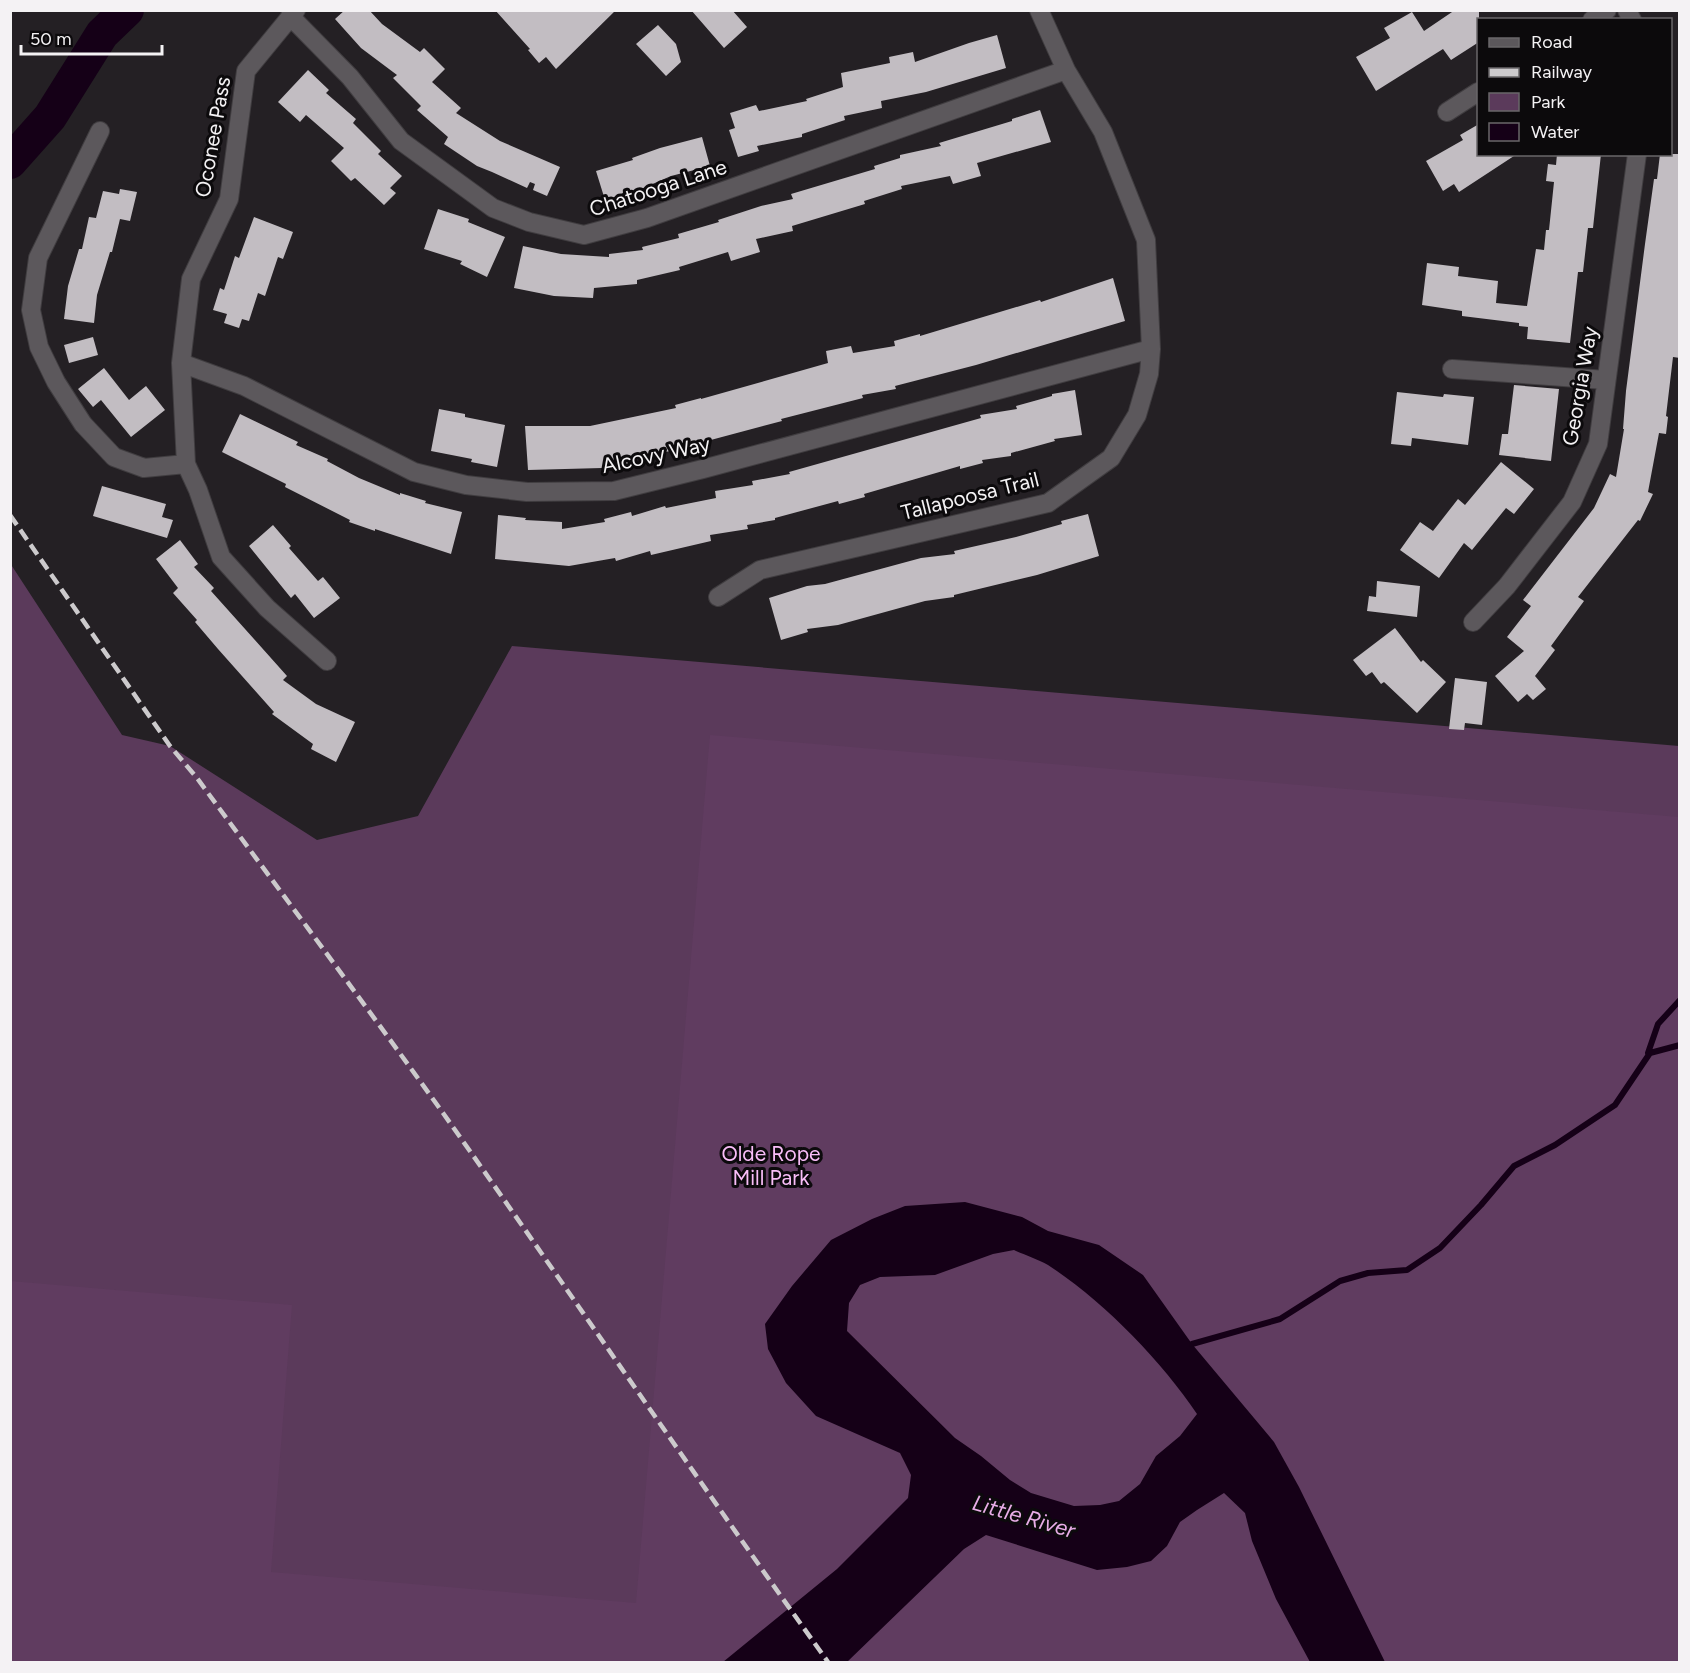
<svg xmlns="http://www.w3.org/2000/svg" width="1690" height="1673" viewBox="0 0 1690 1673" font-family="Figtree,sans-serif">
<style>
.green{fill:#5b3a5b}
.forest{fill:#603c60}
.water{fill:#150017;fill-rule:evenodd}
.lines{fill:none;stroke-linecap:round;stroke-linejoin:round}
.stream{stroke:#150017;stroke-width:6}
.river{stroke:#150017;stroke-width:34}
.building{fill:#c2bdc2}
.minor-casing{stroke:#403d40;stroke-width:20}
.minor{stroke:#5c585c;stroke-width:18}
.rail{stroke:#cccacc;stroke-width:4.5;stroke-dasharray:12 6;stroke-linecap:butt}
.labels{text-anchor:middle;stroke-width:6;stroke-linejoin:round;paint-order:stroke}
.street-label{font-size:21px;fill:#f4f2f4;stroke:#0c0a0c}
.park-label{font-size:21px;fill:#f9bdf8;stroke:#0c0a0c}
.water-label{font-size:22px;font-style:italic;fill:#e8ade7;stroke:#0c0a0c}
</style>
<rect width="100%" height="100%" fill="#242024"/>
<!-- green -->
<path class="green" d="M 10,563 L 122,735 L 170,746 L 317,840 L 418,816 L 512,646 L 1679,746 L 1679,1662 L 11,1662 Z"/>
<!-- forest -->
<path class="forest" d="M 710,735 L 1679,817 L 1679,1662 L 11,1662 L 10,1281 L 292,1305 L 271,1572 L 636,1603 Z"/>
<!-- water -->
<path class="water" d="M 965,1202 L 1022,1217 L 1048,1231 L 1099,1245 L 1143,1275 L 1192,1344 L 1274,1442 L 1299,1487 L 1385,1662 L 1310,1662 L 1276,1599 L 1252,1541 L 1245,1513 L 1224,1493 L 1197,1510 L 1180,1522 L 1167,1546 L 1151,1561 L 1127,1567 L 1097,1570 L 986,1535 L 964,1549 L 847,1662 L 723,1662 L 837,1569 L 908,1498 L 911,1475 L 900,1453 L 816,1416 L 786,1383 L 768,1349 L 765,1324 L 792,1286 L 831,1240 L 872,1219 L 905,1206 ZM 1014,1250 C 1025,1255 1038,1259 1048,1265 C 1102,1300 1161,1360 1197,1414 L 1180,1436 L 1156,1456 L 1140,1484 L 1119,1501 L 1100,1505 L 1074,1506 L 1031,1493 L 1010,1480 L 981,1456 L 955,1438 L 847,1331 L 849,1303 L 860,1285 L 880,1277 L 935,1275 L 993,1254 Z"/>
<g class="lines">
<!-- stream -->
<path class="stream" d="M 1650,1053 L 1680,1045
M 1192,1344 L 1280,1319 L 1340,1281 L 1368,1273 L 1407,1270 L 1440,1248 L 1481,1205 L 1514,1166 L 1555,1145 L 1615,1105 L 1650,1053 L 1648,1053 L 1658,1024 L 1680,1000"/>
<!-- river -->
<path class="river" d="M 10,162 L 50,117 L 102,34 L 127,10"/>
</g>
<!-- building -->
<path class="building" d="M 345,10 L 369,10 L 382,24 L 420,52 L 424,48 L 445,69 L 432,82 L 461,108 L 456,113 L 500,141 L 560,167 L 547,196 L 533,190 L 535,184 L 530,182 L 527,188 L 492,172 L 477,166 L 444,144 L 448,137 L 417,110 L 421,106 L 393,78 L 397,75 L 361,48 L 335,19 Z
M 495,10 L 616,10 L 556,69 L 546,57 L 539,63 L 528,50 L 530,49 Z
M 691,10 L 732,10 L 747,27 L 724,48 Z
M 1455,10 L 1479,10 L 1479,42 L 1451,60 L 1443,49 L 1376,91 L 1356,57 L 1390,38 L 1384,28 L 1412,12 L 1424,31 Z
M 658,25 L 676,44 L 681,62 L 666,76 L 636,44 Z
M 997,35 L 1006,68 L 926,92 L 881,101 L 882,108 L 844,116 L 845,120 L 802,134 L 802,137 L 757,146 L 759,151 L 738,157 L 729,130 L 735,128 L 730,113 L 756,105 L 759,111 L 807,101 L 806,99 L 843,87 L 841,73 L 890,63 L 889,57 L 913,52 L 915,62 L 969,43 Z
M 308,70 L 329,90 L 326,93 L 356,119 L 353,123 L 381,151 L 378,154 L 402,176 L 390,188 L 396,193 L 384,205 L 355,178 L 351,181 L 331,161 L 344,148 L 306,115 L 300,122 L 278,102 Z
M 1040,110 L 1051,142 L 977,163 L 981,176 L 953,184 L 950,176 L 901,186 L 902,189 L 864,201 L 865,204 L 792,226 L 793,231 L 756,239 L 760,252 L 731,261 L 728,252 L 679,267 L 680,270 L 637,280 L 637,284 L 594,288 L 593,298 L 554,296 L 514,288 L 523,246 L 561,254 L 609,257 L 609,254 L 643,250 L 642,247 L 679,238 L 678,234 L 719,222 L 718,220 L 761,206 L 793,199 L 791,194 L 875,169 L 874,166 L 900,158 L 900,155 L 941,146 L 939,143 L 1012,121 L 1012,119 Z
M 1479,124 L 1479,154 L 1517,154 L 1459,192 L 1454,184 L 1443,191 L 1426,161 L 1463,140 L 1460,135 Z
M 702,137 L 710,166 L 671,176 L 641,189 L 605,200 L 596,171 L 633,160 L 632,158 L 660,148 Z
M 1557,154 L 1601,154 L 1593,228 L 1588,228 L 1583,272 L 1578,272 L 1570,343 L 1527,339 L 1528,327 L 1519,326 L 1519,323 L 1462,316 L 1462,311 L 1422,305 L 1427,263 L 1459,267 L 1458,276 L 1498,281 L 1496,303 L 1527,306 L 1536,249 L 1544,250 L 1546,230 L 1549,230 L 1554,182 L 1546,181 L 1548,164 L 1556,165 Z
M 1660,154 L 1680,154 L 1680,358 L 1673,357 L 1666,416 L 1668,417 L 1666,434 L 1659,433 L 1648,492 L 1653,494 L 1640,521 L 1638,520 L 1578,597 L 1584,601 L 1551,646 L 1555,650 L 1535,676 L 1546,689 L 1533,700 L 1527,694 L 1518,702 L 1495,676 L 1524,651 L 1507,637 L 1531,606 L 1523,600 L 1594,508 L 1610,474 L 1616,477 L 1624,429 L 1623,429 L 1626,391 L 1645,244 L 1654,179 L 1657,179 Z
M 120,189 L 137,192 L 130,221 L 120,219 L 112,252 L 110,252 L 97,295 L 94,323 L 64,319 L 68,286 L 79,249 L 82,249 L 89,217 L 96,218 L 103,191 L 119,194 Z
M 438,209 L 469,219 L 468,222 L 505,237 L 487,277 L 460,264 L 462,261 L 424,249 Z
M 254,217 L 293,232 L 283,259 L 278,257 L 265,296 L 258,293 L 249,321 L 242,319 L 239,328 L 224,323 L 227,314 L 213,310 L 220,288 L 224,290 L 235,256 L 239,258 Z
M 1113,278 L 1125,321 L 976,365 L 895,386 L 896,389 L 862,395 L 863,398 L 781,419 L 782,421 L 636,460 L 636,462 L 602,468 L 528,470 L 525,426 L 590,426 L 676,408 L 675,405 L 701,398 L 701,399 L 828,363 L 826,351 L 851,346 L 853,353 L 895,346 L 894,341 L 920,334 L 920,336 L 1040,300 L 1041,302 Z
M 93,337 L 98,355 L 69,363 L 64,345 Z
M 104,368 L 129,400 L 146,386 L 165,410 L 131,437 L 101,400 L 93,407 L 78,389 Z
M 1514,385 L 1559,389 L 1551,461 L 1499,455 L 1502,434 L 1508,434 Z
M 1075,390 L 1082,435 L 1054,439 L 1055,441 L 1011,453 L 1011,456 L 982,460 L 983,463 L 960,469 L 960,466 L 864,494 L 865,497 L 839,504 L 838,501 L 775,518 L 775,520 L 747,525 L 748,529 L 710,535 L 711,541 L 651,555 L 650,551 L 616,561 L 615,558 L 569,566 L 495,559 L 498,515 L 526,518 L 525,520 L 562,522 L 562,529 L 605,522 L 604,519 L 631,512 L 632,516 L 665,506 L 666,508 L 716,498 L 715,491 L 753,485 L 752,481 L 790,474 L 789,472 L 981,418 L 980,415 L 1017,409 L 1016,406 L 1052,396 L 1052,394 Z
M 1397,392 L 1443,397 L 1444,394 L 1474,397 L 1468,445 L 1412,438 L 1411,446 L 1391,444 Z
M 439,409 L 465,414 L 465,417 L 505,425 L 497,467 L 471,462 L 472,459 L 431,451 Z
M 240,414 L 298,442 L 296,445 L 328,459 L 327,461 L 359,478 L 400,495 L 400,493 L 426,501 L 425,503 L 462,512 L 451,554 L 375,529 L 375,531 L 349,522 L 350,520 L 285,487 L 286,484 L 222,452 Z
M 1501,462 L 1534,489 L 1514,514 L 1506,508 L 1472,550 L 1464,543 L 1439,578 L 1400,550 L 1420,522 L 1433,531 L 1458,499 L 1465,505 Z
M 102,486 L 166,504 L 162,517 L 173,520 L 167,538 L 93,516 Z
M 1088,514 L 1099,556 L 1037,575 L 954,595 L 954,597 L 925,601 L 838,625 L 807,629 L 808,632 L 781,640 L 769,598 L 807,586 L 825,584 L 921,558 L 955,554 L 954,551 L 1016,537 L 1062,524 L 1061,521 Z
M 273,525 L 291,546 L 289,548 L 318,581 L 323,577 L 340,598 L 314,618 L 295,594 L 291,598 L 249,546 Z
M 180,540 L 198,564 L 194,567 L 214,588 L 211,591 L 287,676 L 283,680 L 316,704 L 355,722 L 336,762 L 311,749 L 313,744 L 272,714 L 274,712 L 218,649 L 195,622 L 197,620 L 173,593 L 178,588 L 156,559 Z
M 1377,581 L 1420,586 L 1417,617 L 1367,611 L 1369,596 L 1376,597 Z
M 1395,628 L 1421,662 L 1423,660 L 1446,682 L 1417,713 L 1384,682 L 1381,684 L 1372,672 L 1366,676 L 1353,660 Z
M 1455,678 L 1487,682 L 1482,725 L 1465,723 L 1464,730 L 1449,729 Z"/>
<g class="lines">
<defs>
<path id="minor" d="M 296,10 L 246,71 L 229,199 L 191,279 L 181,363 L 186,464 L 198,490 L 221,557 L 267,608 L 327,661
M 1627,10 L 1632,20
M 290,16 L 350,77 L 401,141 L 493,208 L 529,222 L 584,235 L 647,218 L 1066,70
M 1592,20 L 1607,10
M 1447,112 L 1478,92
M 100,131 L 38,258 L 31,310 L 39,347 L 56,382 L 83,424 L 114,457 L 144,468 L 186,464
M 181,363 L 244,386 L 414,472 L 466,485 L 527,492 L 614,491 L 703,469 L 1151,349
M 1452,369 L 1606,380
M 718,597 L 760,570 L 1048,503 L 1111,458 L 1137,415 L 1149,374 L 1151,349 L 1146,240 L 1103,132 L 1066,70 L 1039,10
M 1473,622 L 1507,586 L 1572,502 L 1598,444 L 1637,154"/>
</defs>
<!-- minor casing -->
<use href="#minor" class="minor-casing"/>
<!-- minor -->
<use href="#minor" class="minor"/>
<!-- rail -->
<path class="rail" d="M 10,515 L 170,746 L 197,778 C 279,890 362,1000 443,1113 C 572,1295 698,1481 828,1662"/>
</g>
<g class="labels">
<!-- street labels -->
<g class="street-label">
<text transform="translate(213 137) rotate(-80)" y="7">Oconee Pass</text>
<text transform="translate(658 188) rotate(-18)" y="7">Chatooga Lane</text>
<text transform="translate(1580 386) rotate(-80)" y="7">Georgia Way</text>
<text transform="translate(656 455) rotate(-12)" y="7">Alcovy Way</text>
<text transform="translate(970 496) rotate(-14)" y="7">Tallapoosa Trail</text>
</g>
<!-- park labels -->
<g class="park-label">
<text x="771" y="1161">Olde Rope<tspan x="771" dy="24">Mill Park</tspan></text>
</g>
<!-- water labels -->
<g class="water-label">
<text transform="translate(1024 1516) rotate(16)" y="8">Little River</text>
</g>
</g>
<!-- border -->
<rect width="1690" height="1673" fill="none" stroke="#f4f2f4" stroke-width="24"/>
<!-- legend -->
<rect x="1477" y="18" width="195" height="138" fill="#0c0a0c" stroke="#696769" stroke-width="1.5"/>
<rect x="1489" y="38" width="30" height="9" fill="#5c585c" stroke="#696769" stroke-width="1.5"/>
<text x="1531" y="48" font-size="18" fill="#f4f2f4">Road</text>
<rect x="1489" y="68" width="30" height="9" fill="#cccacc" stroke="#696769" stroke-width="1.5"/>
<text x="1531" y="78" font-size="18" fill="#f4f2f4">Railway</text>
<rect x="1489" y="93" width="30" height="18" fill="#5b3a5b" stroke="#696769" stroke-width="1.5"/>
<text x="1531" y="108" font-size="18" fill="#f4f2f4">Park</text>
<rect x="1489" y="123" width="30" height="18" fill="#150017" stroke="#696769" stroke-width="1.5"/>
<text x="1531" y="138" font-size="18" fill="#f4f2f4">Water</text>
<!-- scale -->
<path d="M21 45v9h141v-9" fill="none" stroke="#f4f2f4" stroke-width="3"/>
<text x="30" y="45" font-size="18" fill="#f4f2f4" stroke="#0c0a0c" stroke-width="4.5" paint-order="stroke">50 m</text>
</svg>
